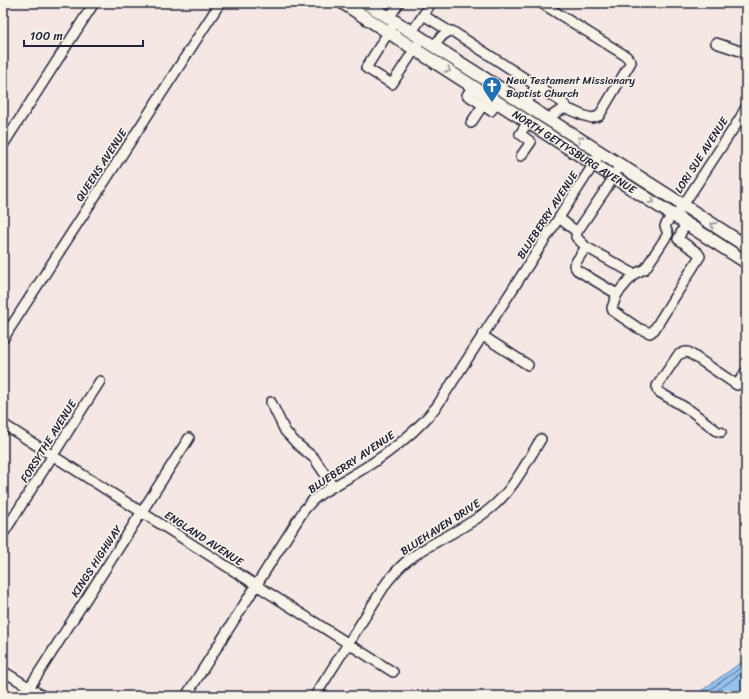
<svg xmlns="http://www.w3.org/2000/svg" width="749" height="699" viewBox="0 0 749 699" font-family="Sriracha,sans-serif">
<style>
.water{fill:#95c2ef;stroke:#6782a7}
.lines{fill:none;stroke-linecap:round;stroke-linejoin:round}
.shore{stroke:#506283;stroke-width:1}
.minor-casing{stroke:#22223b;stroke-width:12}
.major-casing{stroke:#22223b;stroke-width:15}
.minor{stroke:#f7f3e8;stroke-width:9}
.major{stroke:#f7f3e8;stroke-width:12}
.oneway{stroke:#97959a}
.labels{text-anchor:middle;stroke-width:3.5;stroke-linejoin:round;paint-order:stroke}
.poi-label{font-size:11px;fill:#22223b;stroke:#f7f3e8;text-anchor:start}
.street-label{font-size:11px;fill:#22223b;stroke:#f7f3e8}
</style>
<rect width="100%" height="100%" fill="#f5e7e4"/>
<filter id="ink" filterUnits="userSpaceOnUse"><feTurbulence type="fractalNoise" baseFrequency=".025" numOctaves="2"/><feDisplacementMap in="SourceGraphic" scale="8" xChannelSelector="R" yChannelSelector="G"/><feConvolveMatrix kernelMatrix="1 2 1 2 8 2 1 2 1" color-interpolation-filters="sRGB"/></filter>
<g filter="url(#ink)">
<!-- water -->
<path class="water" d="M 746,659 L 746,696 L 699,696 L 701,691 Z"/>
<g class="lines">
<!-- shore -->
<path class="shore" d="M 703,696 L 705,693 L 746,664
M 709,696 L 746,670"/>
<defs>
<path id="minor" d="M 541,3 L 626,56 L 631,62 L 599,116 L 592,118 C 568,113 571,100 548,119
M 423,15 L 449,31
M 389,18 L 399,3
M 391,28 L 366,68 L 392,84 L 418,44
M 412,32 L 431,3
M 716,43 L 746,53
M 434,46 C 439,40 443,32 452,31 L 563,103 L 568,109
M 473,86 L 467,95 L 483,105
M 525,104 L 536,86
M 471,123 L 483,105 L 491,111 L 497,102
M 3,145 L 94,3
M 521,156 L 531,142 L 520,134 L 528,122
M 620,164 L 610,183 L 577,232 L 576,237 L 586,247 L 634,274
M 672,214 L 665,226 L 668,234 L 645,269 L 634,274 L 617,294 L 612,308 L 613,311 L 638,328 L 650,333 L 654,330 L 700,256 L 698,253 L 678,239 L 686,223
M 676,216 L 739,120 L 746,107
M 559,218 L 577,232
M 586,247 L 574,265 L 577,270 L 617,294
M 483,336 L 528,365
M 3,339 L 220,3
M 271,402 L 285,431 L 297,444 L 314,458 L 333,486
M 3,424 L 393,672
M 721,432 L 717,431 L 691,411 L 659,392 L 657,389 L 657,386 L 678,355 L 685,352 L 688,352 L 737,385 L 746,371
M 3,534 L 100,381
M 3,671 L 43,696
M 24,696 L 189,438
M 186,696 L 304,510 L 313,500 L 322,493 C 366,468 405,446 437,406 L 597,159
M 315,696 L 387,582 C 394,574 400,566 408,560 C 434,540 466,529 491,508 C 513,490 526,463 541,439"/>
<g id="major">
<path id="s1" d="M 343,3 L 746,262"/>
<path d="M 366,3 L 683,205 L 746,246"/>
</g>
</defs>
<!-- minor casing -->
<use href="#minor" class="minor-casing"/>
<!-- major casing -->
<use href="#major" class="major-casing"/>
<!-- minor -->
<use href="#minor" class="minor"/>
<!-- major -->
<use href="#major" class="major"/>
</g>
<!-- one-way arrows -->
<defs><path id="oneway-chevron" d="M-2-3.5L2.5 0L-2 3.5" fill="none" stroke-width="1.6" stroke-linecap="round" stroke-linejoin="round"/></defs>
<g class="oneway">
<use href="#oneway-chevron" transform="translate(448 70) rotate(33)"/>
<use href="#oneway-chevron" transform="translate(580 139) rotate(-148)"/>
<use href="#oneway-chevron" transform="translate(652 201) rotate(33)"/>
<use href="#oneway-chevron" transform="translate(713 225) rotate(-147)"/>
</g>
</g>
<!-- icons -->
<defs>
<symbol id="church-pin" viewBox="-11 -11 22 30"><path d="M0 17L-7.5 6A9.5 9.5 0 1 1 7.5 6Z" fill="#1f6fb2" stroke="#f7f3e8"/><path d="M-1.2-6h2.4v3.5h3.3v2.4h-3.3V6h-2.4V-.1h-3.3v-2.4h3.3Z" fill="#fff"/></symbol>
</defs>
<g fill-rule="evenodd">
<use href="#church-pin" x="481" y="75" width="22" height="30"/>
</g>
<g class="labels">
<!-- poi labels -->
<g class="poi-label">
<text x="506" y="84">New Testament Missionary<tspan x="506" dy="13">Baptist Church</tspan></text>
</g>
<!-- street labels -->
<g class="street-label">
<text dy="4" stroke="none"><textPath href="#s1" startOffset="275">NORTH GETTYSBURG AVENUE</textPath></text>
<text transform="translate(701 155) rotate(-57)" y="4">LORI SUE AVENUE</text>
<text transform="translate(101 165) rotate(-57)" y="4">QUEENS AVENUE</text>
<text transform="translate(547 215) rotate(-57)" y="4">BLUEBERRY AVENUE</text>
<text transform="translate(48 441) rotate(-58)" y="4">FORSYTHE AVENUE</text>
<text transform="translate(351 462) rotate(-34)" y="4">BLUEBERRY AVENUE</text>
<text transform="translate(440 527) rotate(-33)" y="4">BLUEHAVEN DRIVE</text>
<text transform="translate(204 538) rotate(33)" y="4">ENGLAND AVENUE</text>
<text transform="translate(96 561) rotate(-57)" y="4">KINGS HIGHWAY</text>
</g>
</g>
<!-- margin -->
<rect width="749" height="699" fill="none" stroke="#f7f3e8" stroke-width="16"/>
<rect x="8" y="8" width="733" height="683" fill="none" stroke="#22223b" stroke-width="1.5" filter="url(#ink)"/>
<!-- scale -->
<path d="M24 40v6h119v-6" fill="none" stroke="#22223b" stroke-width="2"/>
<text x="30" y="40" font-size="12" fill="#22223b" stroke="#f7f3e8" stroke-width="3" paint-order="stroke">100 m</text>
</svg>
